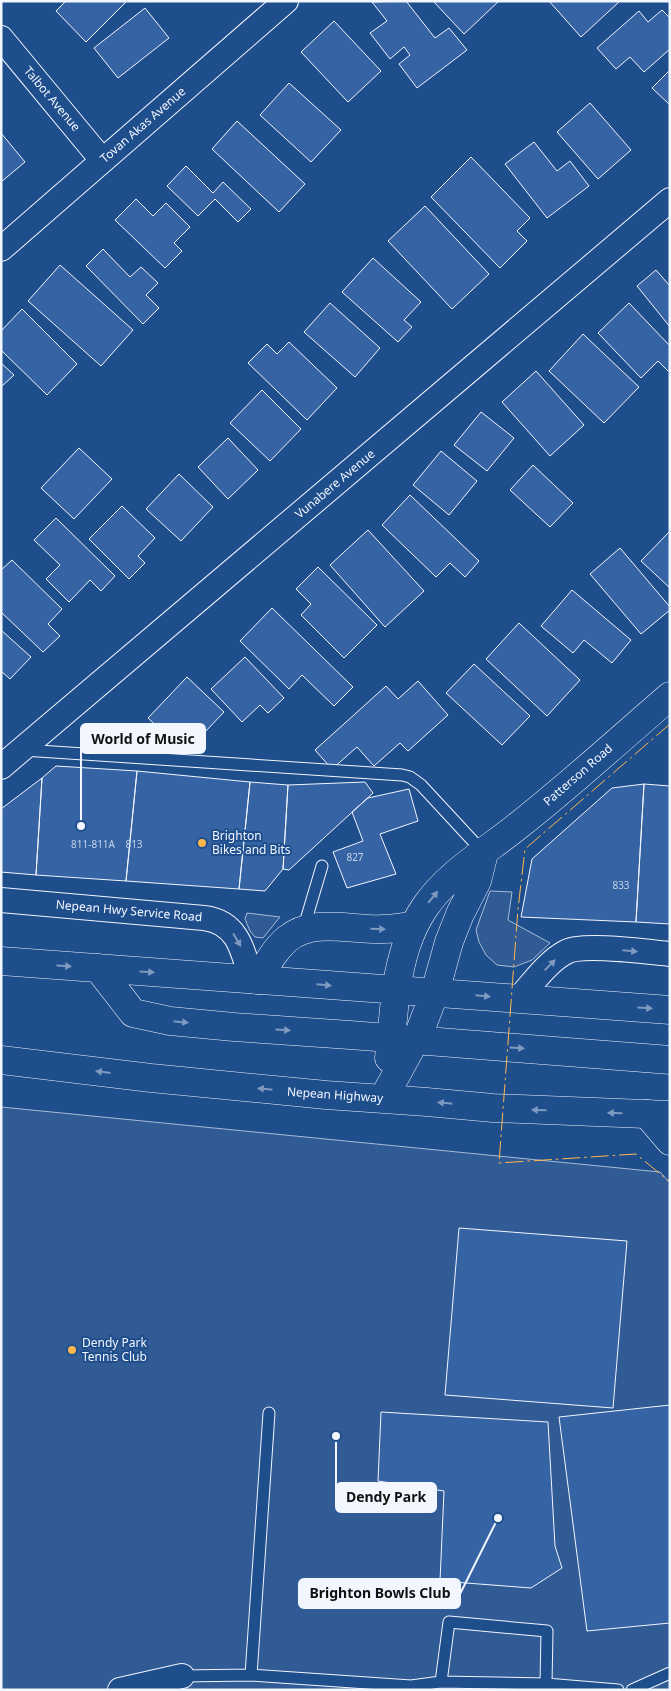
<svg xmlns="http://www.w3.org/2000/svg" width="671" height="1691" viewBox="0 0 671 1691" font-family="'Noto Sans',sans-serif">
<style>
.built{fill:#305b95;stroke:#a8bbd7}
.building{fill:#3563a3;stroke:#f2f6ff}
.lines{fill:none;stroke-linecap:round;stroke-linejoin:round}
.lane-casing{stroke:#f2f6ff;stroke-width:13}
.street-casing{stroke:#f2f6ff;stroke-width:26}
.secondary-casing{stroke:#f2f6ff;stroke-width:29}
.highway-casing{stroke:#f2f6ff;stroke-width:29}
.lane{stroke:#1f4e8c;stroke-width:11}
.street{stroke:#1f4e8c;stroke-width:24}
.secondary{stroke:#1f4e8c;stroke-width:28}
.highway{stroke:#1f4e8c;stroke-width:28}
.power{stroke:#ffb74d;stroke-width:1;stroke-dasharray:18 4 2.5 4;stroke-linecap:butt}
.oneway{fill:#7e9ac0}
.poi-dot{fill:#ffb74d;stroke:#1f4e8c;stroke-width:2}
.labels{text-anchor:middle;stroke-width:4;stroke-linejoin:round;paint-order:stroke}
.number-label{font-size:10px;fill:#c3d1e8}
.street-label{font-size:12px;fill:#f2f6ff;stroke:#1f4e8c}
.poi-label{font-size:12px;fill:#f2f6ff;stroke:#1f4e8c;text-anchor:start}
.leader{fill:none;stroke:#f2f6ff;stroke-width:2}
.callout-dot{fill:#f2f6ff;stroke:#1f4e8c;stroke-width:2}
.callout{fill:#f2f6ff;stroke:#f2f6ff;stroke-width:2}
.callout-label{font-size:14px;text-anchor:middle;font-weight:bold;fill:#111}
</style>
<rect width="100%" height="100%" fill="#1f4e8c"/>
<!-- built -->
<path class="built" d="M 490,891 L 512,892 L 508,920 L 550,943 L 532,960 L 514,967 L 497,965 L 486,955 L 479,942 L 476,930 Z
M 247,913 L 280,917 L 263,938 L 255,937 L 250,931 L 245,919 Z
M 1,1107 L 660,1172 L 670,1183 L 670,1690 L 1,1690 Z"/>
<!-- building -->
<path class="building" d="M 66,1 L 127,1 L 86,42 L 56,11 Z
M 406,1 L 435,38 L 449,28 L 467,50 L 417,88 L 399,64 L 410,55 L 404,47 L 390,59 L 370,33 L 387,21 L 372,2 Z
M 433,1 L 499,1 L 464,34 Z
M 549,1 L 620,1 L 581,37 Z
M 145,8 L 169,38 L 118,78 L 94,48 Z
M 662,10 L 670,18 L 670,49 L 644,72 L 630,57 L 616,69 L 597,48 L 639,11 L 648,22 Z
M 334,21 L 381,71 L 348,102 L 301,52 Z
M 670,70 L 670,105 L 652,88 Z
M 289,83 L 341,130 L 311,162 L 260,115 Z
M 590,103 L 631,150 L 598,179 L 557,132 Z
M 237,121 L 305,184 L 279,212 L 212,149 Z
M 1,133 L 25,162 L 1,182 Z
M 534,142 L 557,171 L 570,161 L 589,186 L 547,218 L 505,164 Z
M 471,157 L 530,218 L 517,231 L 527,241 L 500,268 L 431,197 Z
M 186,166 L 213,193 L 223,182 L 251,209 L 238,222 L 215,199 L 198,216 L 167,186 Z
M 136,199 L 153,216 L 166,203 L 190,227 L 174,243 L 182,251 L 165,268 L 115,220 Z
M 425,206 L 489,274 L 452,309 L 388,241 Z
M 103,249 L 130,277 L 141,267 L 158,283 L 146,295 L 159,308 L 143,324 L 86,266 Z
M 373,258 L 421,302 L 404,320 L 412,327 L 398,342 L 342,292 Z
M 60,265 L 133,330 L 101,366 L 28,301 Z
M 656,270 L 669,285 L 670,285 L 670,327 L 637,286 Z
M 330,303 L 380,348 L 355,377 L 304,332 Z
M 629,303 L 670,346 L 670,370 L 668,371 L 658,361 L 641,378 L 598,333 Z
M 22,309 L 77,364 L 47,395 L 1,350 L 1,331 Z
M 583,334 L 639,387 L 604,423 L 549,371 Z
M 289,342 L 337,388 L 307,420 L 248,363 L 267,344 L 277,354 Z
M 1,363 L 14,375 L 1,387 Z
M 536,371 L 584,425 L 550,456 L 502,402 Z
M 262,390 L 301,429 L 270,461 L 230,423 Z
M 481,412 L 514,438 L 487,471 L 454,445 Z
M 228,438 L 258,470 L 228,499 L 198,467 Z
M 79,448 L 112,479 L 74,519 L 41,488 Z
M 441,451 L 477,481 L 449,515 L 413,485 Z
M 533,465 L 573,503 L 550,527 L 510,490 Z
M 179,474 L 213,507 L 181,541 L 146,509 Z
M 410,495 L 479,561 L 465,577 L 450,563 L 436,577 L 382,525 Z
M 122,506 L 155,538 L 138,556 L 145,563 L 129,579 L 89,539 Z
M 56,518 L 115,576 L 101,591 L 90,580 L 69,602 L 46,579 L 60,565 L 34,540 Z
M 368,530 L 424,591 L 385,627 L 330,565 Z
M 670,531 L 670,588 L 641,561 Z
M 620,548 L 670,607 L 670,610 L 641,634 L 590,574 Z
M 12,560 L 62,609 L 48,624 L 60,636 L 43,652 L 1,612 L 1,570 Z
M 318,567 L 377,625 L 344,658 L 301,615 L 311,604 L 296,589 Z
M 572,590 L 631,640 L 612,663 L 584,640 L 573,653 L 541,626 Z
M 272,608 L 353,687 L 334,706 L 302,675 L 289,689 L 240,641 Z
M 519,623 L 580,680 L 547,716 L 486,659 Z
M 1,630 L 31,657 L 10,679 L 1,671 Z
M 245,657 L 284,698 L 268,713 L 260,705 L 242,722 L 211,689 Z
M 474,664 L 530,716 L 502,745 L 446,693 Z
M 187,677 L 224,712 L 185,753 L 148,718 Z
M 418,681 L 448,715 L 408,751 L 400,743 L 374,766 L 357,747 L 332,769 L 315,750 L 386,686 L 398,699 Z
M 56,766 L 137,771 L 126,881 L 36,875 L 42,778 Z
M 137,771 L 250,782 L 239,889 L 126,881 Z
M 42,778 L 36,875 L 1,872 L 1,809 Z
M 250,782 L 288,785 L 283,869 L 265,891 L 239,889 Z
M 365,782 L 373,793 L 289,870 L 283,869 L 288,785 Z
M 644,784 L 670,786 L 670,924 L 636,922 Z
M 644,784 L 636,922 L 521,917 L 532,859 L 612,788 Z
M 409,789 L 418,821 L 380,834 L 396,874 L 347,888 L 333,852 L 363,841 L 352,812 L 368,798 Z
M 459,1228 L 627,1241 L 613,1408 L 445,1395 Z
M 670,1405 L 670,1623 L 587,1631 L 559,1417 Z
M 381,1412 L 548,1422 L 555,1546 L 562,1568 L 531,1588 L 440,1581 L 444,1491 L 378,1481 Z"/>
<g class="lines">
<defs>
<path id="lane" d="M 23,750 L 402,775 L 410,777 L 421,785 L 484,853
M 303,930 L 322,866
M 251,1675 L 269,1413
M 182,1676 L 251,1675 L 411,1686 L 441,1682 L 546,1684 L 618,1690
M 441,1682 L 449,1622 L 547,1631 L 546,1684
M 632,1690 L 670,1673"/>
<path id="street" d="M 1,38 L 102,160
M 1,249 L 286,1
M 1,767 L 670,200
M 1,900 L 204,918 C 238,922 243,951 251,979
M 519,998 C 533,983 547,962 566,952 C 583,943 648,952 670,954
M 120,1690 L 182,1676"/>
<path id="secondary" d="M 258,980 C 266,966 274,950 287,939 C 314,917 353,931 384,929 C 394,929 404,927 414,925
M 396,989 C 401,960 408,932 425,907 C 448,873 487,851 519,825 C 571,784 620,739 670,696
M 435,992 L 449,942 L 460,914 L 477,881 L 484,853
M 647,1114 L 670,1141"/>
<path id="highway" d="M 1,961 L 670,1010
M 98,968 L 133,1013 L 170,1021 L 234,1027 L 350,1035 L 670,1060
M 389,1058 L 396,989
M 1,1060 L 151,1078 L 326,1095 L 427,1102 L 493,1108 L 670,1115
M 383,1099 L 420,1031 L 435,992"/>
</defs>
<!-- lane casing -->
<use href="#lane" class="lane-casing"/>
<!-- street casing -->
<use href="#street" class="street-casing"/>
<!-- secondary casing -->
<use href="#secondary" class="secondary-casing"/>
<!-- highway casing -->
<use href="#highway" class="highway-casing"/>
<!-- lane -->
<use href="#lane" class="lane"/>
<!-- street -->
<use href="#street" class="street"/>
<!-- secondary -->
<use href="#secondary" class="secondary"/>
<!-- highway -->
<use href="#highway" class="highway"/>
<!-- power -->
<path class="power" d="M 670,724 L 525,849 L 518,909 L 499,1163 L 636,1154 L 670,1182"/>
</g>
<!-- one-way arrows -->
<defs><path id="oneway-solid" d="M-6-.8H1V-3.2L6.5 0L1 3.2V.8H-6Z" transform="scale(1.25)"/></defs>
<g class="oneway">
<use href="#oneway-solid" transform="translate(433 897) rotate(-50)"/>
<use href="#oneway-solid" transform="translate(378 929) rotate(1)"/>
<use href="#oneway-solid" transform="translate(237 940) rotate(60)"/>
<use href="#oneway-solid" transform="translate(630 951) rotate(5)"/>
<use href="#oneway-solid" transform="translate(550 965) rotate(-45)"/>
<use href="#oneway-solid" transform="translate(64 966) rotate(3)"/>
<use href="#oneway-solid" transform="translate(147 972) rotate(4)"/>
<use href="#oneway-solid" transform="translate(324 985) rotate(5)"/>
<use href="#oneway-solid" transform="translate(483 996) rotate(5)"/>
<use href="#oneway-solid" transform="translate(645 1008) rotate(4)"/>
<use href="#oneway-solid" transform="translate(181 1022) rotate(6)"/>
<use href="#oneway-solid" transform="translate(283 1030) rotate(4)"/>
<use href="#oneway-solid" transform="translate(517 1048) rotate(4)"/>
<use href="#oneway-solid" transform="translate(103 1072) rotate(-173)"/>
<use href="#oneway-solid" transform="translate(265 1089) rotate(-174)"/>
<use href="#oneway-solid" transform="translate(445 1103) rotate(-174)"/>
<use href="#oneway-solid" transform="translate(539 1110) rotate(-178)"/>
<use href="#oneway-solid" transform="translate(615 1113) rotate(-178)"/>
</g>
<!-- markers -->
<g class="poi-dot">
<circle cx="202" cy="843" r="5"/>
<circle cx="72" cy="1350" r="5"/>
</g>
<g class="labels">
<!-- number labels -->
<g class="number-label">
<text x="93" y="848">811-811A</text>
<text x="134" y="848">813</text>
<text x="355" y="861">827</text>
<text x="621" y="889">833</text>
</g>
<!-- street labels -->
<g class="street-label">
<text transform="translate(52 99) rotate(50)" y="4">Talbot Avenue</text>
<text transform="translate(143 125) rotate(-41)" y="4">Tovan Akas Avenue</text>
<text transform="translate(335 484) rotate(-40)" y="4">Vunabere Avenue</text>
<text transform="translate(578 775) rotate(-41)" y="4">Patterson Road</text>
<text transform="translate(129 911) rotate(5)" y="4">Nepean Hwy Service Road</text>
<text transform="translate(335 1095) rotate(4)" y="4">Nepean Highway</text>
</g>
<!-- poi labels -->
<g class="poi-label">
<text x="212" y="840">Brighton<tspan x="212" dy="14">Bikes and Bits</tspan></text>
<text x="82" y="1347">Dendy Park<tspan x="82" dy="14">Tennis Club</tspan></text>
</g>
</g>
<!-- callouts -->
<path class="leader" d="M81 826L81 739M336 1436L336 1498M498 1518L460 1594"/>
<g class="callout-dot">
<circle cx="81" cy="826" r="5"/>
<circle cx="336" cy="1436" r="5"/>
<circle cx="498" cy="1518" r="5"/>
</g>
<g class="callout">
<rect x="81" y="724" width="124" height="29" rx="5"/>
<rect x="336" y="1483" width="100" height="29" rx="5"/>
<rect x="299" y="1579" width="161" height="29" rx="5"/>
</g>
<g class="callout-label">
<text x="143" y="744">World of Music</text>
<text x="386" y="1502">Dendy Park</text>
<text x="380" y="1598">Brighton Bowls Club</text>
</g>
<!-- border -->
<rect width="671" height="1691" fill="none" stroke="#f2f6ff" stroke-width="5"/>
</svg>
